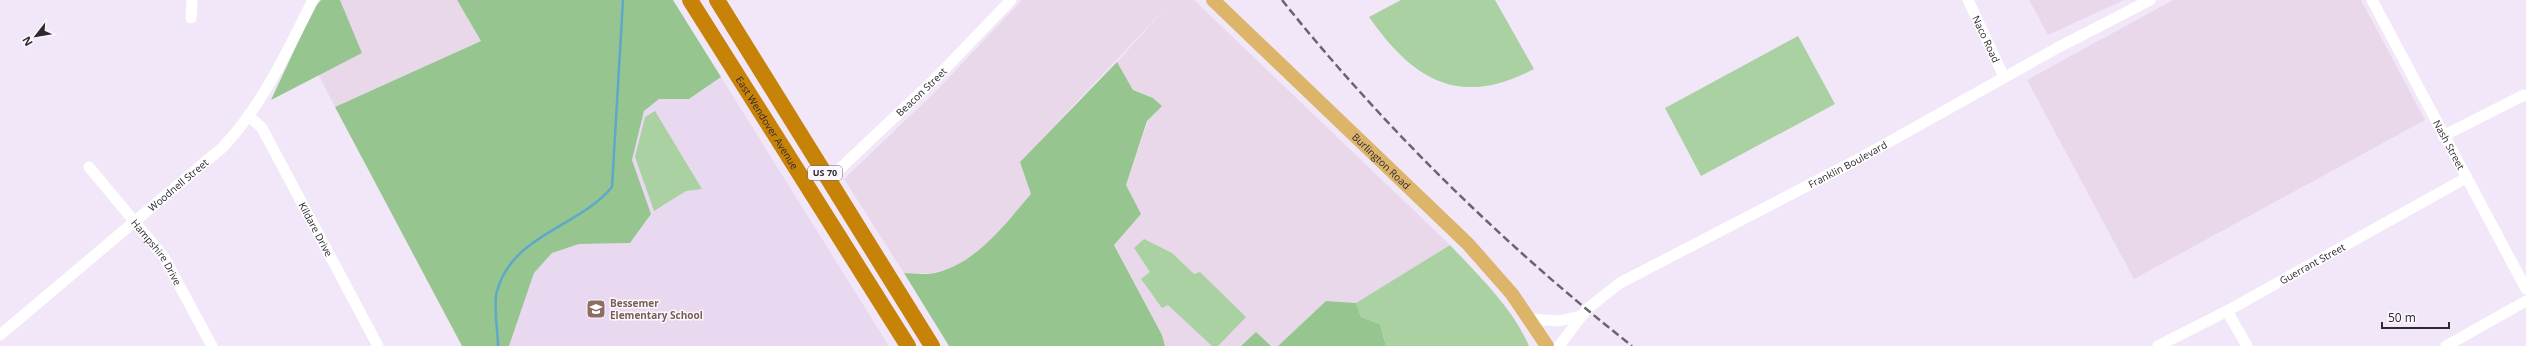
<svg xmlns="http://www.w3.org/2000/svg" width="2526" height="346" viewBox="0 0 2526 346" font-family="'Open Sans',sans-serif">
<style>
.commercial{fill:#e8d8e9}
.industrial{fill:#e8d8ea}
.built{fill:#e9d9f0}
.green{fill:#a9d1a2}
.forest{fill:#97c58f}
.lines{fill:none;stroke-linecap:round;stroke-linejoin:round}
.stream{stroke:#5da9ca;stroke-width:2.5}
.minor{stroke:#fff;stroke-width:11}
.major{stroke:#ddb56a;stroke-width:14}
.highway{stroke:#c78307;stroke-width:16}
.rail{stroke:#6b646e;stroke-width:2.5;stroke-dasharray:8 4;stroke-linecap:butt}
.labels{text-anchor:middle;stroke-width:3;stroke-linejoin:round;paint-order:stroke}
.shield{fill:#fcf7fe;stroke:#6b676d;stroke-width:1}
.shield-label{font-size:9px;font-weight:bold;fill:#2d292f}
.street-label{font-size:10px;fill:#2d292f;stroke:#fcf7fe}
.education-label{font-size:10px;font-weight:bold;fill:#785e54;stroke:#fcf7fe;text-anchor:start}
</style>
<rect width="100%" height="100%" fill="#f2e7f8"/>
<!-- commercial -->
<path class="commercial" d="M 1173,0 L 1194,0 L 1450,245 L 1356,303 L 1326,301 L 1278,346 L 1271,346 L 1256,332 L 1241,346 L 1165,346 L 1162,335 L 1114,244 L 1141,214 L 1126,185 L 1148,121 L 1161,106 L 1153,98 L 1133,90 L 1117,62 Z"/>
<!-- industrial -->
<path class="industrial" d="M 340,0 L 457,0 L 481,41 L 335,107 L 318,74 L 362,53 Z
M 1022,0 L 1173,0 L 1020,162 L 1032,194 L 984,247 L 957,266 L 933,273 L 904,273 L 844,179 L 936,91 Z
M 2029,0 L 2124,0 L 2048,35 Z
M 2173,0 L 2361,0 L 2425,120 L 2134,279 L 2027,80 Z"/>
<!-- built -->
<path class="built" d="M 721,77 L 889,346 L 509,346 L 534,273 L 552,253 L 579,244 L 630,243 L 651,214 L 632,160 L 644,111 L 659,99 L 689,99 Z"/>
<!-- green -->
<path class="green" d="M 1401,0 L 1495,0 L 1534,69 C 1460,108 1414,81 1369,17 Z
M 1798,36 L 1835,104 L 1701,176 L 1665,108 Z
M 655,111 L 702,189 L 686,191 L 654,211 L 635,157 L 645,117 Z
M 1144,239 L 1172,253 L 1194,274 L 1200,272 L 1246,317 L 1218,346 L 1212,346 L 1168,305 L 1162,308 L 1141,279 L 1150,272 L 1134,248 Z
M 1450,245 C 1478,275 1513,308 1529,346 L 1386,346 L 1380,324 L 1361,317 L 1356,303 Z"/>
<!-- forest -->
<path class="forest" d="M 321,0 L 340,0 L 362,53 L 271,100 L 314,8 Z
M 457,0 L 673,0 L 721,77 L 689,99 L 659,99 L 644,111 L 632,160 L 651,214 L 630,243 L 579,244 L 552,253 L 534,273 L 509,346 L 462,346 L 335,107 L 481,41 Z
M 1117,62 L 1133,90 L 1153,98 L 1162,106 L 1147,121 L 1126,185 L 1141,214 L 1114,245 L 1162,335 L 1165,346 L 949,346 L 904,273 C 914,273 925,275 935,273 C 977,263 1004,225 1031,194 L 1020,162 Z
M 1326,301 L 1356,303 L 1361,317 L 1380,324 L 1386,346 L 1278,346 Z
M 1256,332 L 1271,346 L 1241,346 Z"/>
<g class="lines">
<!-- stream -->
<path class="stream" d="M 498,346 C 498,332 493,304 497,291 C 513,234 578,228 612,187 L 623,0"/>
<!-- minor -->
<g class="minor">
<path id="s1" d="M 1968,0 L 2004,77"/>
<path id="s2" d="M 2372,0 L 2526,289"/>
<path d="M 191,18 L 192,0"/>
<path id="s3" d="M 250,117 L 262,128 L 378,346"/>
<path d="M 2443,136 L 2524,95"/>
<path id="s4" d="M 89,167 L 164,257 L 212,346"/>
<path id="s5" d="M 829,179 L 938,76 L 1011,0"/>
<path d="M 2227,311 L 2247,346"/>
<path d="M 1529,319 L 1559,321 L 1581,316"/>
<path id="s6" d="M 0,335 L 223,147 C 264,103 286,53 313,0"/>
<path id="s7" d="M 1559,346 L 1587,309 L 1620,283 L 1855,161 L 2057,48 L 2150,0"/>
<path id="s8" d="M 2158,346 L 2227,311 L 2466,178"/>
<path d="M 2446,346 L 2526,301"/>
</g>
<!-- major -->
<path class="major" id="s9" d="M 1213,0 L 1468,244 L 1512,294 L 1547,346"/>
<!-- highway -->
<g class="highway">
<path id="s10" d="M 690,0 L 908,346"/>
<path d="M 717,0 L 932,346"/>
</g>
<!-- rail -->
<path class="rail" d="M 1282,0 C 1384,128 1504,245 1632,346"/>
</g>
<!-- icons -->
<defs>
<symbol id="school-square" viewBox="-11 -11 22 22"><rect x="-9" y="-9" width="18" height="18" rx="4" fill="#8d6e63" stroke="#fcf7fe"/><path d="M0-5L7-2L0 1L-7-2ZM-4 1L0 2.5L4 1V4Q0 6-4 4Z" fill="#fff"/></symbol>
</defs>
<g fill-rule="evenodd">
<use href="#school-square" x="585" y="298" width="22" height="22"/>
</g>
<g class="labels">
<!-- shield labels -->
<rect class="shield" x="808" y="166" width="34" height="14" rx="3"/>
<g class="shield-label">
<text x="825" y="176">US 70</text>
</g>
<!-- street labels -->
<g class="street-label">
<text dy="4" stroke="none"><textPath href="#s1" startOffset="43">Naco Road</textPath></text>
<text dy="4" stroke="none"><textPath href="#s5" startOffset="127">Beacon Street</textPath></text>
<text dy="4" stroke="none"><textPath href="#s10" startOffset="145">East Wendover Avenue</textPath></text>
<text dy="4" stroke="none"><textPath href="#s2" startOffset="164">Nash Street</textPath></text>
<text dy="4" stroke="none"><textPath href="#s9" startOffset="233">Burlington Road</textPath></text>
<text dy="4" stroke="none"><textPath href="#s7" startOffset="345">Franklin Boulevard</textPath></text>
<text dy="4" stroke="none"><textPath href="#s6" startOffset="233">Woodnell Street</textPath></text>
<text dy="4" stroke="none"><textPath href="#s3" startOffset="131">Kildare Drive</textPath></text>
<text dy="4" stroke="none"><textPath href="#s4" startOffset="109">Hampshire Drive</textPath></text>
<text dy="4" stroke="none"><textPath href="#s8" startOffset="175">Guerrant Street</textPath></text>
</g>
<!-- education labels -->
<g class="education-label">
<text x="610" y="307">Bessemer<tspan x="610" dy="12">Elementary School</tspan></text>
</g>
</g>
<!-- north arrow -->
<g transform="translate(36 36) rotate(239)" stroke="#fcf7fe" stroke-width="3" paint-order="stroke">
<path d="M0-3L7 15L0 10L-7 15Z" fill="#2d292f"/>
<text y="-6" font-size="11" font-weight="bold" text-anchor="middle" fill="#2d292f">N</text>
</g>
<!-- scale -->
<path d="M2382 322v6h67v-6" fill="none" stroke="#2d292f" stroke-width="2"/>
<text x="2388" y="322" font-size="12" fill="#2d292f" stroke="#fcf7fe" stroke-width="3" paint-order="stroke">50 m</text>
</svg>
